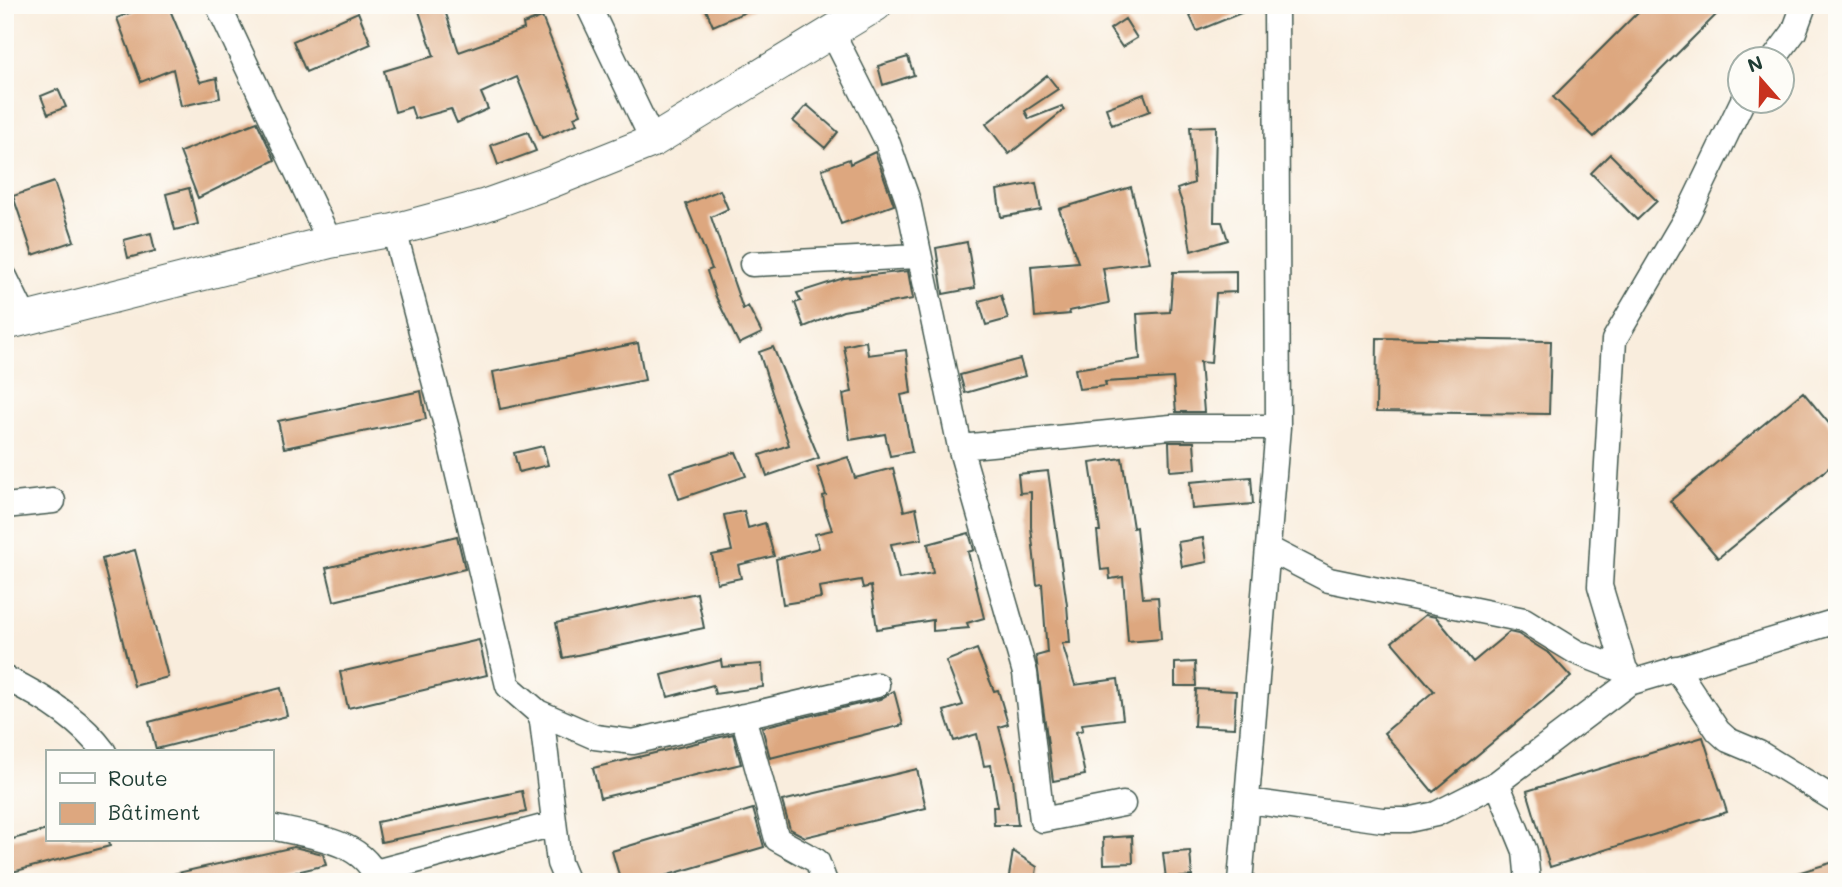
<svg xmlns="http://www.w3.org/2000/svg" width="1842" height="887" viewBox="0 0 1842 887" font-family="Mali,sans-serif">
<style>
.building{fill:#dda77f}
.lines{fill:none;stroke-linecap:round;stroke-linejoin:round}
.minor-casing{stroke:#40574d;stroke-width:27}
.tertiary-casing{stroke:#40574d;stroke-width:34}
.minor{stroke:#fff;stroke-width:24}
.tertiary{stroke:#fff;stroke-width:32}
</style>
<rect width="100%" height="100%" fill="#fdfcf7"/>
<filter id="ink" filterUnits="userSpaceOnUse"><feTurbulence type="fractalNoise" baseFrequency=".0143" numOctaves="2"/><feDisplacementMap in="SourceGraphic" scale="14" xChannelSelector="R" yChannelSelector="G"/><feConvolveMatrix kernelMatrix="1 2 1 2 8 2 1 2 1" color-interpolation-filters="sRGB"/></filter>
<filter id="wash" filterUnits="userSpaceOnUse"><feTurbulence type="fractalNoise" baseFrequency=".00686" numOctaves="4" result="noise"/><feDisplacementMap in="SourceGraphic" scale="28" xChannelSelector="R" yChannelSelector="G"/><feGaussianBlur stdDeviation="1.57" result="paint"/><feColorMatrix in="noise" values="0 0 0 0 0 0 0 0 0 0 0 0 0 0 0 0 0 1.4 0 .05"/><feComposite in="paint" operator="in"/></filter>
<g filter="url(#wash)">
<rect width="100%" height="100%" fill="#f9eddd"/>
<g id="blocks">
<!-- building -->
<path class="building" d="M 148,5 L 168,5 L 200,82 L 217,78 L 220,98 L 181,106 L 173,69 L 141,82 L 117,18 Z
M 417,5 L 443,5 L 459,52 L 524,29 L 523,24 L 542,17 L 581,114 L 574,117 L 577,124 L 542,138 L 517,77 L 481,93 L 488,109 L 457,123 L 451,109 L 415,119 L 411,107 L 395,112 L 384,71 L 434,56 Z
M 704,5 L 762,5 L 713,26 Z
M 1185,5 L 1258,5 L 1258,6 L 1197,31 Z
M 1645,5 L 1726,5 L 1594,137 L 1553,97 Z
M 358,12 L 371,44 L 306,72 L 293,41 Z
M 1125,19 L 1137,38 L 1122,47 L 1110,29 Z
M 908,57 L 914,75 L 883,85 L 878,66 Z
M 1047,75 L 1058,89 L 1025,111 L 1029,119 L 1062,106 L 1064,110 L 1009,154 L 986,124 Z
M 58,89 L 66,107 L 48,114 L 41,96 Z
M 1144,94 L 1150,111 L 1112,125 L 1106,108 Z
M 807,105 L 838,132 L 825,148 L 793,121 Z
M 257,122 L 275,160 L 198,198 L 180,152 Z
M 1216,126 L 1214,222 L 1222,222 L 1228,240 L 1191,251 L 1184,208 L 1177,189 L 1194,183 L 1190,127 Z
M 528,132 L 536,151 L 498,165 L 491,145 Z
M 875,152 L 894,205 L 841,224 L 822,169 L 849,159 L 850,164 Z
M 1610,154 L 1657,201 L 1637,220 L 1591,173 Z
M 54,182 L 74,241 L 33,255 L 13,196 Z
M 1036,183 L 1041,210 L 1001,217 L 997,190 Z
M 1131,187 L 1150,262 L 1103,268 L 1109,303 L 1069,311 L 1070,314 L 1035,317 L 1031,266 L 1078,262 L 1059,209 Z
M 189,188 L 198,224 L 175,230 L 166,194 Z
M 720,190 L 728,209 L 711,217 L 743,309 L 748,306 L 762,333 L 739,344 L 716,297 L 707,271 L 712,269 L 686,204 Z
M 151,233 L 155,251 L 128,258 L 124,240 Z
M 967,242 L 975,288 L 943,294 L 936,248 Z
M 908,271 L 913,299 L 843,311 L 804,327 L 795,303 L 801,301 L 797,293 L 844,278 Z
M 1236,271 L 1236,292 L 1216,293 L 1211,363 L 1200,362 L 1204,412 L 1176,412 L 1173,378 L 1105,382 L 1106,386 L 1079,389 L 1075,369 L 1140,359 L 1137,314 L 1170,312 L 1173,272 Z
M 1001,295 L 1008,319 L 986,325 L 979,301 Z
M 1377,338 L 1551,341 L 1549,414 L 1376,412 Z
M 866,341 L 868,355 L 906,350 L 911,393 L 901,395 L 912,452 L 890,456 L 885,434 L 850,440 L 843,394 L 852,392 L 844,346 Z
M 638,343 L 645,380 L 500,409 L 493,372 Z
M 773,347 L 819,458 L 767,476 L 760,455 L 789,445 L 759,352 Z
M 1020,359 L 1025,376 L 965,393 L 960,375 Z
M 421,391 L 426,419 L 284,448 L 278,421 Z
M 1803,392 L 1837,433 L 1837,461 L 1718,558 L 1670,501 Z
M 1169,442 L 1194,442 L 1196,469 L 1170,471 Z
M 543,446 L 548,465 L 519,472 L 514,453 Z
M 736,452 L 746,476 L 679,499 L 670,472 Z
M 848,457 L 855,478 L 893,468 L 904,511 L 916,508 L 922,539 L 891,544 L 899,579 L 933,573 L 928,544 L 969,533 L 974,550 L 968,552 L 984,618 L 967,623 L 969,628 L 933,631 L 933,620 L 877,629 L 871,586 L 863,588 L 861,580 L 819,587 L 821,598 L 783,604 L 776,559 L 819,548 L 815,534 L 832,530 L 825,509 L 823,496 L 826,495 L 817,467 Z
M 1122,458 L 1133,528 L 1136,527 L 1143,598 L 1158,597 L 1161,639 L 1128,642 L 1123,577 L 1110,579 L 1109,569 L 1101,570 L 1097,531 L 1100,531 L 1090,463 Z
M 1048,471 L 1067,605 L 1070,643 L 1062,643 L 1075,685 L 1118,679 L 1123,719 L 1082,724 L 1083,730 L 1076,732 L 1085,775 L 1053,781 L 1036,656 L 1047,653 L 1042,584 L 1037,585 L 1031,527 L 1031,492 L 1020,493 L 1018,474 Z
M 1251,477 L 1253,504 L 1192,509 L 1190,482 Z
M 744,511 L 748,528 L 765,523 L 774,556 L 738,565 L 741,578 L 717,583 L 712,555 L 732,551 L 724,515 Z
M 457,536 L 465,569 L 334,601 L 326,568 Z
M 1203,538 L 1207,562 L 1182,567 L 1178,542 Z
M 135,550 L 168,677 L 134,686 L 102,559 Z
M 697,593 L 704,628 L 563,658 L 556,623 Z
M 1425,615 L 1436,617 L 1473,662 L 1509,632 L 1518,634 L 1550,654 L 1571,677 L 1433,792 L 1384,733 L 1434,691 L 1392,642 Z
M 479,640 L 487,675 L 348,708 L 340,672 Z
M 977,649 L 994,691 L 998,690 L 1008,724 L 999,727 L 1013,778 L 1018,825 L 994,825 L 993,807 L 998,807 L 991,765 L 984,766 L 977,734 L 954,741 L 944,711 L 963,705 L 946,661 Z
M 721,660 L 722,667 L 762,664 L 763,687 L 715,694 L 713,685 L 668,697 L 662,675 Z
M 1195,662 L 1196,686 L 1175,686 L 1175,663 Z
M 281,688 L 287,716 L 156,749 L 149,722 Z
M 1196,689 L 1236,691 L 1234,728 L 1194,726 Z
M 894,691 L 903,725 L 770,758 L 762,727 L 880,699 Z
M 733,734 L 741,764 L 600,798 L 593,768 Z
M 1703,737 L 1727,812 L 1550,867 L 1527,791 Z
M 917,769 L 926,808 L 805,837 L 790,829 L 782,801 Z
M 522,791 L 526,812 L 381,842 L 377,822 Z
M 753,809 L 764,847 L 644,882 L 621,882 L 612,851 Z
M 47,830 L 47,840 L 109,840 L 110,846 L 5,874 L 5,841 Z
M 1132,836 L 1133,863 L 1104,864 L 1103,838 Z
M 294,847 L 323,854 L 326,865 L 254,882 L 173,882 L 173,874 Z
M 1013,851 L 1037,867 L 1035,882 L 1008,882 Z
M 1190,851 L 1192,876 L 1166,879 L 1163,853 Z
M 1837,861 L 1837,882 L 1785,882 L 1784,877 Z"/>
</g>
</g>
<g filter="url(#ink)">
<use href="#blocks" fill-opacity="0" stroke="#40574d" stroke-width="2"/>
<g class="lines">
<defs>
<path id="minor" d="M 218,5 L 330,242
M 588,5 L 653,141
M 832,32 L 887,141 L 908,201 L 960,447 L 1025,673 L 1042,820 L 1123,804
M 1773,60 L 1794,32 L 1804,5
M 394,230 L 447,429 L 508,686 L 538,712 L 542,721 L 559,863 L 567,882
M 752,264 L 918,256
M 5,277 L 25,318
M 960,447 L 1171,427 L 1278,427
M 5,506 L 53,501
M 1269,549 L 1329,580 L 1524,620 L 1576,652 L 1627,672
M 1676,668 L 1718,731 L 1728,740 L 1759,753 L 1837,801
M 5,678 C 43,696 80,719 104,752
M 1629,683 L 1600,586 L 1614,340 L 1688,214 L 1742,102
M 538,712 L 595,737 L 633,742 L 877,685
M 743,716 L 777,839 L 817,861 L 825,882
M 1497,783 L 1525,851 L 1528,882
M 1249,801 L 1382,820 L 1408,820 L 1436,814 L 1497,783 L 1629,683 L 1837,621
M 271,827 C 305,835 368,840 377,882
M 375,872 L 554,824
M 1240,882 L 1278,427 L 1276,5"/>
<path id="tertiary" d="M 5,324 L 330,242 L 394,230 L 483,206 L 548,183 L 653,141 L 876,5"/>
</defs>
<!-- minor casing -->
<use href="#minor" class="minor-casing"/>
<!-- tertiary casing -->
<use href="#tertiary" class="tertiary-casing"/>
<!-- minor -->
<use href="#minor" class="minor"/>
<!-- tertiary -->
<use href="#tertiary" class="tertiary"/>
</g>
</g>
<!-- margin -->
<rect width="1842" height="887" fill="none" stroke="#fdfcf7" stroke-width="28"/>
<!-- legend -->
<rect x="46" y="750" width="228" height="91" fill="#fdfcf7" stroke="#a4b0a9" stroke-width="2"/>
<rect x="60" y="773" width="35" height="10" fill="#ffffff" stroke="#a4b0a9" stroke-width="2"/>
<text x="108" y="786" font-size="21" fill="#1f3d34">Route</text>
<rect x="60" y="803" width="35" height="21" fill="#dda77f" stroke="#a4b0a9" stroke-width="2"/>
<text x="108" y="820" font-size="21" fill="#1f3d34">Bâtiment</text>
<!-- north arrow -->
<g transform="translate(1761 80) rotate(340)"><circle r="33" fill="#fdfcf7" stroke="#a4b0a9" stroke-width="2"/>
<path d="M0-5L12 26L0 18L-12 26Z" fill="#c8321e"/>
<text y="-10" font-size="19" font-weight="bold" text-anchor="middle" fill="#1f3d34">N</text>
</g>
</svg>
